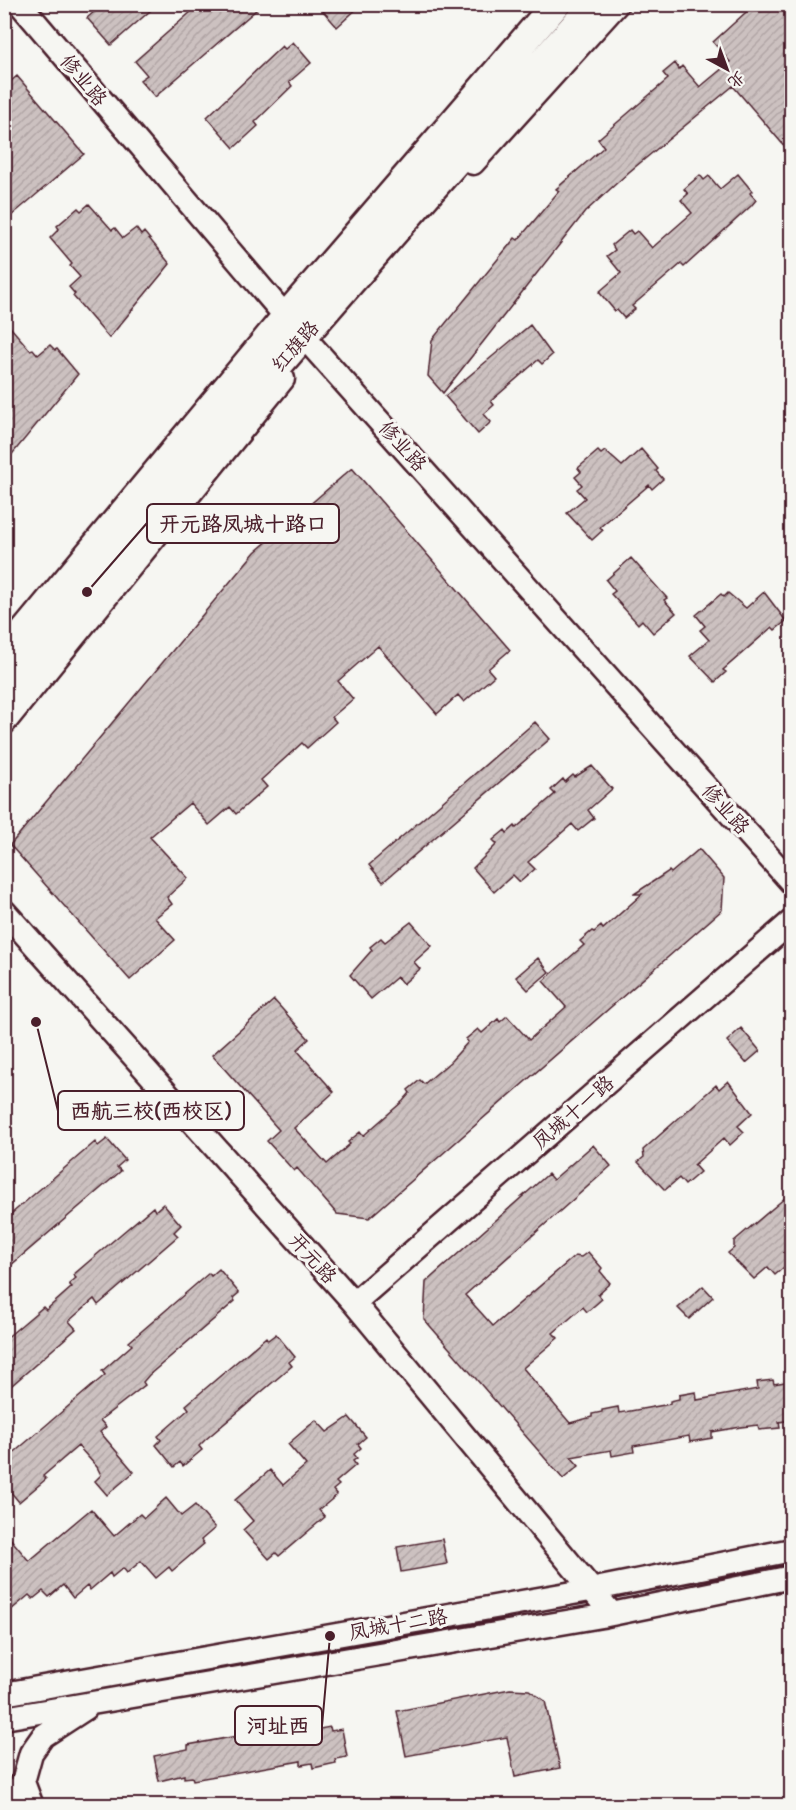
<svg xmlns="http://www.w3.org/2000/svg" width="796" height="1810" viewBox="0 0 796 1810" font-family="'Patrick Hand','LXGW WenKai TC',sans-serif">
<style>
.building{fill:url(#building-hatch);stroke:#4a1f2b;stroke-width:1.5}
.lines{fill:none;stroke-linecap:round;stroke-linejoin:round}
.minor-casing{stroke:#4a1f2b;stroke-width:27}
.major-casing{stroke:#4a1f2b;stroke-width:33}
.minor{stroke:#f6f6f2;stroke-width:22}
.major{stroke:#f6f6f2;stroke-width:28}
.labels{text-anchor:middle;stroke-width:6;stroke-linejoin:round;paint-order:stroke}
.street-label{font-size:20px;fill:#4a1f2b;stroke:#f6f6f2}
.leader{fill:none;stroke:#4a1f2b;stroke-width:2}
.callout-dot{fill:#4a1f2b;stroke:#f6f6f2;stroke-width:2}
.callout{fill:#f6f6f2;stroke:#4a1f2b;stroke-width:2}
.callout-label{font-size:21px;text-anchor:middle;font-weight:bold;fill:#4a1f2b}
</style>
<defs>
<pattern id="building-hatch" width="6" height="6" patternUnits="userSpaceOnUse" patternTransform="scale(1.5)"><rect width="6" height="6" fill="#ccc1c0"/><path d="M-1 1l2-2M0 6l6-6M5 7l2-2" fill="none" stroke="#b1a5a5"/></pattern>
</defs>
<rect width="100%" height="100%" fill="#f6f6f2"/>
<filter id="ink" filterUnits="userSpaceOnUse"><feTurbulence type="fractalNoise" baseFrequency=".0167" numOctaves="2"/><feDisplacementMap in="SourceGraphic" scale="12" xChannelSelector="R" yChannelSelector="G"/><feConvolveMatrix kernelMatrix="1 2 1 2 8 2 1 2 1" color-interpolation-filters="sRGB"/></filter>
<g filter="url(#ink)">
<!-- building -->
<path class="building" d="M 103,4 L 158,4 L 111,45 L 87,18 Z
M 200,4 L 263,4 L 155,97 L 140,80 L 147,75 L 135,61 Z
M 317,4 L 362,4 L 337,27 Z
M 755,4 L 792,4 L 792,155 L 733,86 L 629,172 L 585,212 L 443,393 L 428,376 L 432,340 L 515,238 L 518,240 L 559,191 L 556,189 L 604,147 L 598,139 L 668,79 L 663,73 L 675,63 L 679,69 L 682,66 L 700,87 L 730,62 L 713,42 Z
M 293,42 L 311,63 L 289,82 L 292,86 L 255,122 L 258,126 L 234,148 L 207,117 L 282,46 L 285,49 Z
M 17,76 L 84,154 L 4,222 L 4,87 Z
M 738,174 L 752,191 L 750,193 L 756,200 L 751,206 L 684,267 L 681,264 L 632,306 L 635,309 L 624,318 L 617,310 L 615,311 L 599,292 L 621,273 L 607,256 L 615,250 L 612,245 L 630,230 L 633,234 L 637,231 L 652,248 L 692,213 L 681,200 L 688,194 L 684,189 L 700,175 L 704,180 L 709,176 L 720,189 Z
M 89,204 L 112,230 L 115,228 L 123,238 L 136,228 L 141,235 L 144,232 L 170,264 L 109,338 L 73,296 L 75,294 L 69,287 L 80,277 L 70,266 L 72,264 L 50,238 L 59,229 L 57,226 L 78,208 L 81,211 Z
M 4,320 L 30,350 L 33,349 L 38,355 L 50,345 L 55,350 L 57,349 L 78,374 L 4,464 Z
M 530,325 L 552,355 L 542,364 L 538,360 L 491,401 L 494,405 L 484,414 L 491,422 L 478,434 L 445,396 Z
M 641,449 L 658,469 L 656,471 L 663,479 L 652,489 L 649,485 L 600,527 L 603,530 L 592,540 L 567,513 L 585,498 L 577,489 L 582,485 L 575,477 L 581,472 L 578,468 L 598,451 L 601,454 L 605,451 L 622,466 Z
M 352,468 L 510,650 L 488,669 L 494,676 L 464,702 L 458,695 L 437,714 L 378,646 L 338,681 L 353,699 L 332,717 L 336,722 L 307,748 L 302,743 L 261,780 L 267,787 L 236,814 L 230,807 L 209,825 L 190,803 L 150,837 L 188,878 L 167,897 L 172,904 L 155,918 L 175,940 L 130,980 L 10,845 L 255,552 Z
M 631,558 L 667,598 L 664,600 L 676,613 L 653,633 L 642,620 L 638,624 L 611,594 L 615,591 L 606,580 Z
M 764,592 L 786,621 L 775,630 L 772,627 L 723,670 L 726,672 L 715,682 L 690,656 L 709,640 L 700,630 L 705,626 L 696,615 L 721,594 L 724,597 L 728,593 L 746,608 Z
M 535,722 L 550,739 L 383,882 L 369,865 Z
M 592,766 L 612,789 L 588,810 L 594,818 L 578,831 L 572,824 L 528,862 L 535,869 L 520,882 L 513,875 L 494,892 L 473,868 L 497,844 L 493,840 L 505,830 L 507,833 L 515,826 L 516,828 L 555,794 L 551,790 L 563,779 L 565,782 L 573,775 L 575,777 Z
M 699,849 L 724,878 L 722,910 L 369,1218 L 337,1214 L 297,1168 L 294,1171 L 267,1141 L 279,1130 L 212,1055 L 274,1000 L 309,1039 L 297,1050 L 334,1092 L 294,1128 L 327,1164 L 350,1144 L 348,1142 L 360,1132 L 363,1136 L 403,1101 L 410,1093 L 408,1090 L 420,1080 L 424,1084 L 450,1062 L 468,1042 L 466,1039 L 478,1029 L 482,1033 L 498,1019 L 500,1022 L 507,1016 L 529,1040 L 566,1007 L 543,981 L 584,945 L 580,941 L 592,931 L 594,932 L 601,926 L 603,929 L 642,894 L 634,894 L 660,877 L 669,871 L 671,873 Z
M 411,922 L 432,946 L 414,962 L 420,969 L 403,984 L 397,977 L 371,999 L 350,975 L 372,950 L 370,947 L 381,938 L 385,942 Z
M 538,958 L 549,972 L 528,990 L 516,977 Z
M 741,1028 L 760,1051 L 746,1063 L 727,1041 Z
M 728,1081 L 752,1113 L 738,1126 L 744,1132 L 730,1145 L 724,1138 L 694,1165 L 700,1172 L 685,1185 L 679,1178 L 665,1190 L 638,1162 L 644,1157 L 643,1150 L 716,1085 L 719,1089 Z
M 107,1139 L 125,1160 L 117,1167 L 121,1171 L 4,1271 L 4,1220 L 95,1142 L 98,1146 Z
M 593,1145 L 611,1166 L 465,1295 L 493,1326 L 575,1256 L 581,1257 L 588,1252 L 602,1268 L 600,1271 L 610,1283 L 598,1294 L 602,1299 L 587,1312 L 583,1307 L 553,1333 L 558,1338 L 523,1368 L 570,1423 L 592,1417 L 592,1414 L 602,1412 L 602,1410 L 618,1407 L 619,1413 L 670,1404 L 670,1401 L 679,1399 L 679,1395 L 696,1392 L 697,1400 L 758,1389 L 757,1382 L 773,1380 L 774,1384 L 785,1382 L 785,1386 L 792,1384 L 792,1420 L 779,1422 L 780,1428 L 759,1430 L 758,1425 L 741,1427 L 712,1432 L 712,1438 L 690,1442 L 689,1436 L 633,1446 L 634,1452 L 612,1456 L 611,1450 L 571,1457 L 579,1466 L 563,1479 L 424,1319 L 426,1282 L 548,1174 L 553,1180 Z
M 792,1192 L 792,1260 L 775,1275 L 768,1267 L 754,1279 L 728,1253 L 734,1248 L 734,1241 Z
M 163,1204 L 181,1225 L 174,1232 L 178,1236 L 98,1305 L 94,1299 L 69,1321 L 76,1329 L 4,1392 L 4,1340 L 43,1307 L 46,1310 L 72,1287 L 69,1284 L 76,1278 L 73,1275 L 121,1234 L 153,1207 L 155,1211 Z
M 219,1269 L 239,1293 L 233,1298 L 235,1301 L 149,1375 L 143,1382 L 145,1385 L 100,1420 L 106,1427 L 100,1432 L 134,1472 L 107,1495 L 95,1481 L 101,1475 L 97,1467 L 78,1446 L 43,1476 L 46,1479 L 19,1502 L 4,1484 L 4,1461 L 105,1375 L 102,1371 L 132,1345 L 129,1342 L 209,1273 L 211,1276 Z
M 703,1286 L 713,1297 L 689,1319 L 678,1308 Z
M 276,1334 L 295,1357 L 289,1362 L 292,1366 L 205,1440 L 199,1446 L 202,1450 L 183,1466 L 180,1462 L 174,1467 L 156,1445 L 161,1440 L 158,1436 L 189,1409 L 186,1405 L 266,1337 L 268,1340 Z
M 349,1417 L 366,1437 L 358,1444 L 361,1448 L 354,1454 L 357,1458 L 353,1461 L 356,1465 L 336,1482 L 339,1485 L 333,1490 L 337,1495 L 319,1510 L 325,1517 L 279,1556 L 276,1553 L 269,1559 L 243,1530 L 253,1521 L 235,1500 L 270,1470 L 283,1485 L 306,1465 L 288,1444 L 316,1420 L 327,1432 Z
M 166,1498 L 181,1516 L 195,1505 L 215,1528 L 201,1540 L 204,1544 L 172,1571 L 169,1567 L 156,1578 L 141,1561 L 127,1573 L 123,1568 L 112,1577 L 110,1573 L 90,1590 L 87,1586 L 73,1598 L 63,1585 L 49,1597 L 43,1591 L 33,1599 L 29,1595 L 4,1616 L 4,1531 L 29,1561 L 91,1509 L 114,1536 L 140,1514 L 144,1518 Z
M 442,1539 L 447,1564 L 401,1572 L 397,1547 Z
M 510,1689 L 529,1690 L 545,1701 L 560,1768 L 515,1777 L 507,1737 L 406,1756 L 397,1711 Z
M 287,1727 L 288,1731 L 297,1730 L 298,1733 L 330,1727 L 331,1731 L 342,1729 L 347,1757 L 335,1759 L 336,1763 L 313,1768 L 312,1763 L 301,1765 L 301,1761 L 193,1780 L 192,1777 L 184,1778 L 184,1775 L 159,1781 L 154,1756 L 188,1749 L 188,1745 Z"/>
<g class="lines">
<defs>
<path id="minor" d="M 20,4 L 286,317 L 792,883
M 473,163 L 617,4
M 4,723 L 283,379
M 4,911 L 354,1303 L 612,1614
M 354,1303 L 792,921
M 4,1694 L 590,1590 L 792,1550
M 4,1718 L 602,1616 L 792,1577
M 4,1787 L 22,1806
M 32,1806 L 23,1782 L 31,1753 L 43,1736 L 86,1708"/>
<path id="major" d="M 4,657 L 286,317 L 556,4
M 4,694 C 193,457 394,232 594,4"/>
</defs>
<!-- minor casing -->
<use href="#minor" class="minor-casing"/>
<!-- major casing -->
<use href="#major" class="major-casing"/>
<!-- minor -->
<use href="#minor" class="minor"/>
<!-- major -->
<use href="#major" class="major"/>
</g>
</g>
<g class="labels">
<!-- street labels -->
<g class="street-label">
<text transform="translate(84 80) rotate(50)" y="7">修业路</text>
<text transform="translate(295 346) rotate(-49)" y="7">红旗路</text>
<text transform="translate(403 446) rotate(48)" y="7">修业路</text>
<text transform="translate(726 809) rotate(48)" y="7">修业路</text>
<text transform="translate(573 1112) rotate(-41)" y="7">凤城十一路</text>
<text transform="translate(313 1258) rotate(48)" y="7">开元路</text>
<text transform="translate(398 1624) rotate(-10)" y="7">凤城十二路</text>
</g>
</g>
<!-- callouts -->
<path class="leader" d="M87 592L147 523M36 1022L58 1111M330 1636L322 1726"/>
<g class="callout-dot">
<circle cx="87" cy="592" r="6"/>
<circle cx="36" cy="1022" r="6"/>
<circle cx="330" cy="1636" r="6"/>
</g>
<g class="callout">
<rect x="147" y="504" width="192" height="39" rx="6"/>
<rect x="58" y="1091" width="186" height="39" rx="6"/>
<rect x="235" y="1706" width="87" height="39" rx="6"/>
</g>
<g class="callout-label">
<text x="243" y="531">开元路凤城十路口</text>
<text x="151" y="1118">西航三校(西校区)</text>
<text x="278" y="1733">河址西</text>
</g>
<!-- margin -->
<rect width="796" height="1810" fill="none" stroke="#f6f6f2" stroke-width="24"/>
<rect x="12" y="12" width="772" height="1786" fill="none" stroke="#4a1f2b" stroke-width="2" filter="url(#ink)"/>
<!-- north arrow -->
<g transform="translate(727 69) rotate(139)" stroke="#f6f6f2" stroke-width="4.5" paint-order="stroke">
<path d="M0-4.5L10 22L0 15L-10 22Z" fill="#4a1f2b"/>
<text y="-9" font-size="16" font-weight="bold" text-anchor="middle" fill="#4a1f2b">北</text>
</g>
</svg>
